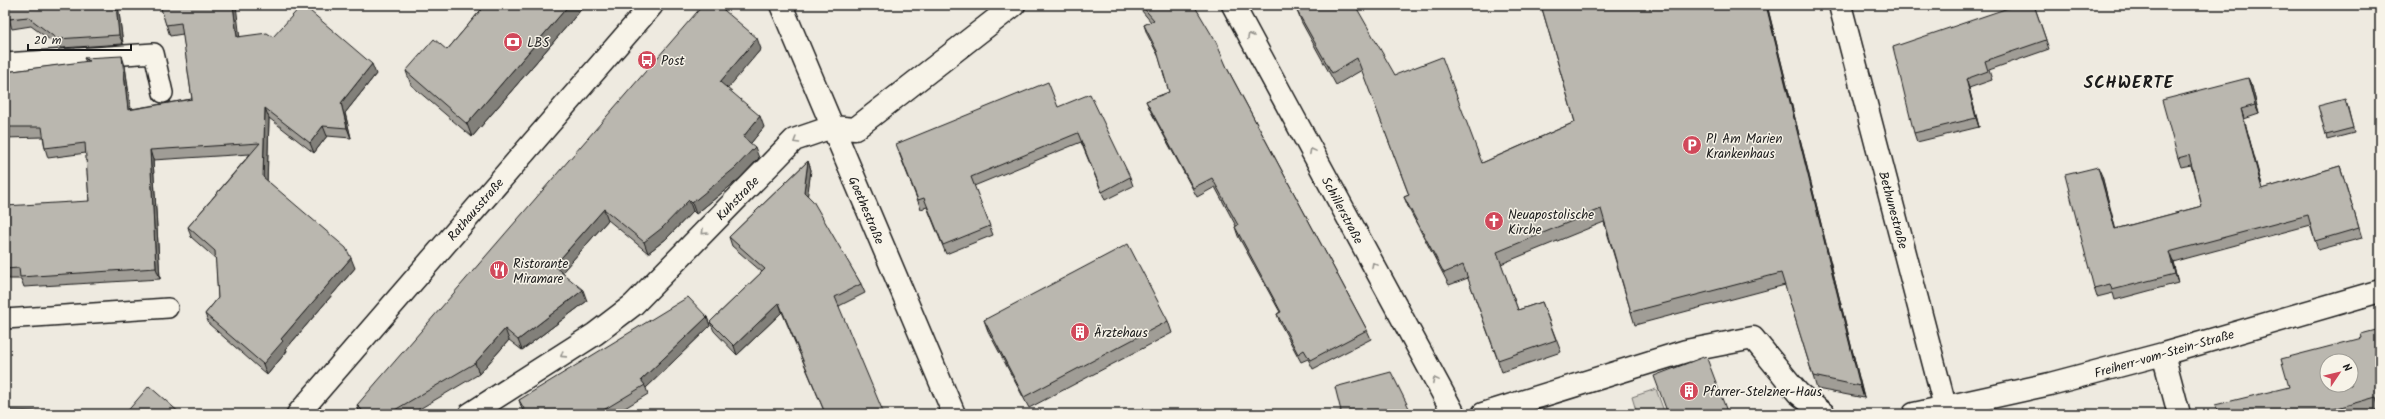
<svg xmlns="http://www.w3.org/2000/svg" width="2385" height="419" viewBox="0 0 2385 419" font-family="Kalam,sans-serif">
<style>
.green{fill:#cfccc3;stroke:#767470}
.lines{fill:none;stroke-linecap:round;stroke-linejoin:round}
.lane-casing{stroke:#1c1c1c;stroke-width:22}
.street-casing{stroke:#1c1c1c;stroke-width:25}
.primary-casing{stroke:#1c1c1c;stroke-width:25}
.lane{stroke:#f7f3e8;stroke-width:19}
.street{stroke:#f7f3e8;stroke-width:22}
.primary{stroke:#f7f3e8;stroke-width:22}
.wall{fill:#a09d96;stroke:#1c1c1c}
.shaded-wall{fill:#82807a;stroke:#1c1c1c}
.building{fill:#bab7af;stroke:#1c1c1c;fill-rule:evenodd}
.oneway{stroke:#94928c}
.labels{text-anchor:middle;stroke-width:3;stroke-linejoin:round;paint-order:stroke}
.poi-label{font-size:13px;fill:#1c1c1c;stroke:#f7f3e8;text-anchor:start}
.street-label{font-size:13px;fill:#1c1c1c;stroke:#f7f3e8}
.district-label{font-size:17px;font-weight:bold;letter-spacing:1px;fill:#1c1c1c;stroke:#f7f3e8}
</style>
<rect width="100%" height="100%" fill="#eeeae0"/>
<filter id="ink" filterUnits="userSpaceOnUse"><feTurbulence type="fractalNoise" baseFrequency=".025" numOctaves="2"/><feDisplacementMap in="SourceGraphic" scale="8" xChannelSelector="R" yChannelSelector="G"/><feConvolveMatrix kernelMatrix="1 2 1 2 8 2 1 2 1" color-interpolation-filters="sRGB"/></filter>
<g filter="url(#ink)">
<!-- green -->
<path class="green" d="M 1656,389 L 1665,414 L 1637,414 L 1632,397 Z"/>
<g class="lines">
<defs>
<path id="lane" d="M 5,63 L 154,53 L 163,93
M 5,319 L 168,308"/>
<path id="street" d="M 781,5 L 954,414
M 1233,5 L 1454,414
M 2163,354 L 2179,414
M 298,414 L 652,5
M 470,414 L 595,334 L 633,305 L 794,140 L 832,127 L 855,129 L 1014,5
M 1483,414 L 1686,351 L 1753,338 L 1798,393 L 1824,414
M 1914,414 L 2050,384 L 2163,354 L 2380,291"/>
<path id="primary" d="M 1840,5 L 1947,414"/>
</defs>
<!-- lane casing -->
<use href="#lane" class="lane-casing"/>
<!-- street casing -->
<use href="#street" class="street-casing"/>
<!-- primary casing -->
<use href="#primary" class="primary-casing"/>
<!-- lane -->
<use href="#lane" class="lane"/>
<!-- street -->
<use href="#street" class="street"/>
<!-- primary -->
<use href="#primary" class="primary"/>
</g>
<!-- wall -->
<path class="wall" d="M 118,5 L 123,44 L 61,48 L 31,26 L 12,29 L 9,19 Z
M 160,5 L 239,37 L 273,37 L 376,74 L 345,113 L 351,138 L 327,136 L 314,153 L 269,118 L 267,180 L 355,268 L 286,349 L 287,351 L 267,375 L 209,324 L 205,314 L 218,298 L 216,259 L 191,237 L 188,227 L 250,154 L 153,160 L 160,279 L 24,287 L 21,279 L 9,279 L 5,269 L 89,201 L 86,153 L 48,158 L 45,148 L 43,137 L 5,138 L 5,72 L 86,62 L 84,58 L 125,66 L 131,109 L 192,99 L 183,34 L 170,36 Z
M 485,5 L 585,5 L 472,137 L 411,85 L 406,71 L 447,50 Z
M 1137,5 L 1194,5 L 1228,70 L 1367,330 L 1371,339 L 1313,369 L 1308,359 L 1301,362 L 1280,323 L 1277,314 L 1280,312 L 1238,236 L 1235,227 L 1236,226 L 1215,187 L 1197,197 L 1150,110 L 1146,101 L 1169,92 L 1159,57 L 1147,34 L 1144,25 L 1151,22 Z
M 1541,5 L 1767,5 L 1864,398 L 1817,389 L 1785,285 L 1635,325 L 1631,312 L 1604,222 L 1501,264 L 1518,310 L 1542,302 L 1561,352 L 1502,372 L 1468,278 L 1449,285 L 1409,209 L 1404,197 L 1409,195 L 1362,70 L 1336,85 L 1302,23 L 1297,11 L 1395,75 L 1482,163 L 1575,122 Z
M 2034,5 L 2049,49 L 1989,70 L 1992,80 L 1969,88 L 1979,127 L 1917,142 L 1914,133 Z
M 761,49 L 727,88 L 764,127 L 750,144 L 759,158 L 739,179 L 696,214 L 693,211 L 666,239 L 648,253 L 608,220 L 562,272 L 587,301 L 522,350 L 509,340 L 479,374 L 411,414 L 360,414 L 357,405 Z
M 2248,78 L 2252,87 L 2259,114 L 2244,119 L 2263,189 L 2340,166 L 2343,175 L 2362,238 L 2318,250 L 2310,225 L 2173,262 L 2178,283 L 2115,300 L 2113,293 L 2097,297 L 2094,288 L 2102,176 L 2115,229 L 2202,206 L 2191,165 L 2181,167 L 2178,158 Z
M 2347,104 L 2354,133 L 2327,140 L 2326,135 Z
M 1058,107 L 1130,177 L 1133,186 L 1105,200 L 1081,142 L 974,186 L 993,235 L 946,254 L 927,207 L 921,209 L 899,153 Z
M 808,161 L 811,170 L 807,195 L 861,284 L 865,293 L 839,306 L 825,413 L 782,312 L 737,355 L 714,331 L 710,322 L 762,272 L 732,246 L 729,237 Z
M 707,317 L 710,326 L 646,388 L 648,394 L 615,414 L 525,414 L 522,409 L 519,400 Z
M 984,320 L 1168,321 L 1172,333 L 1029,408 L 988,331 Z
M 2380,329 L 2380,411 L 2379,409 L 2361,414 L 2218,414 L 2289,387 L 2362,338 Z"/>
<!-- shaded-wall -->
<path class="shaded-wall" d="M 116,5 L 118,5 L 123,44 L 119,35 Z
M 233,5 L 236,5 L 241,48 L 237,37 Z
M 569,5 L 585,5 L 472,137 L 467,124 Z
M 1766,5 L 1767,5 L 1864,398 L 1860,386 Z
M 757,38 L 761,49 L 724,93 L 720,82 Z
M 122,56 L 125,66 L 132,120 L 128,110 Z
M 372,64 L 376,74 L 345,113 L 351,138 L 347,128 L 341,103 Z
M 2248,78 L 2252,87 L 2259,114 L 2255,105 Z
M 1966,79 L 1969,88 L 1979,127 L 1976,118 Z
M 265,108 L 269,118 L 267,187 L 263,177 Z
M 2241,109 L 2244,119 L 2265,198 L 2262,189 Z
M 760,116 L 764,127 L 747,148 L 743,137 Z
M 323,126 L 327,136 L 314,153 L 310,143 Z
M 755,147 L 759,158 L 739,179 L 696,214 L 692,203 Z
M 150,150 L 153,160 L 160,279 L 156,268 Z
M 808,161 L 811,170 L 807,200 L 804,192 Z
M 2098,167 L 2102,176 L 2118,238 L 2115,229 Z
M 689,200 L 693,211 L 666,239 L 648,253 L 644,242 Z
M 604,209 L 608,220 L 558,277 L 554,266 Z
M 2169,252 L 2173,262 L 2178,283 L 2175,274 Z
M 351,258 L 355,268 L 286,349 L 287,351 L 267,375 L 263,364 L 281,339 Z
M 583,290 L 587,301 L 522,350 L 518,340 Z
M 779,303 L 782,312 L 737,355 L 734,346 Z
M 707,317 L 710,326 L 646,388 L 641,380 Z
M 505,329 L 509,340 L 479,374 L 475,363 Z"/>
<!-- building -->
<path class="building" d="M 7,5 L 116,5 L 119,35 L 57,39 L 28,17 L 9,19 Z
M 160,5 L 233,5 L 237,37 L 267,33 L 273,37 L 302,5 L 303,5 L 372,64 L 341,103 L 347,128 L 323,126 L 310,143 L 265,108 L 263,177 L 346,248 L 351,258 L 281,339 L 283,341 L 263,364 L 205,314 L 218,298 L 215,251 L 188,227 L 260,143 L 150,150 L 156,268 L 20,277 L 19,268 L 5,269 L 5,206 L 89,201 L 85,143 L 45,148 L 42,127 L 5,127 L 5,72 L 89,61 L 84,58 L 122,56 L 128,110 L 192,99 L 181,23 L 166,25 Z
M 485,5 L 569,5 L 467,124 L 406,71 L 434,39 L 447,50 Z
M 703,5 L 718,5 L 757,38 L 720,82 L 760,116 L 743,137 L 755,147 L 735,168 L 692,203 L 689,200 L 662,228 L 644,242 L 604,209 L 554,266 L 583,290 L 518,340 L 505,329 L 475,363 L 388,414 L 366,414 L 357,405 Z
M 1141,5 L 1194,5 L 1216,42 L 1228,70 L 1367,330 L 1310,360 L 1304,350 L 1298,354 L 1277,314 L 1281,312 L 1235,227 L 1238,225 L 1212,178 L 1193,188 L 1146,101 L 1169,92 L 1157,51 L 1144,25 L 1154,20 Z
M 1308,5 L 1355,5 L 1395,75 L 1442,57 L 1482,163 L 1575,122 L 1541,5 L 1766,5 L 1860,386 L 1813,376 L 1781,273 L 1631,312 L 1601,209 L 1497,252 L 1518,310 L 1542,302 L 1556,340 L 1498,360 L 1463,265 L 1444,273 L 1404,197 L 1409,195 L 1357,58 L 1332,73 L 1297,11 Z
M 2017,5 L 2034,5 L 2046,40 L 1985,61 L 1988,71 L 1966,79 L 1976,118 L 1914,133 L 1893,47 Z
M 2248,78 L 2255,105 L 2241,109 L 2262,189 L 2340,166 L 2359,228 L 2315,241 L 2308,215 L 2169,252 L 2175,274 L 2112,290 L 2110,284 L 2094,288 L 2065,175 L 2098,167 L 2115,229 L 2202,206 L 2189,155 L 2178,158 L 2162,100 Z
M 1048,82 L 1058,107 L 1090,94 L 1130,177 L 1102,192 L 1078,133 L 971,177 L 990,226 L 943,245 L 924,198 L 918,200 L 896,144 Z
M 2345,99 L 2353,128 L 2326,135 L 2318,106 Z
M 808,161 L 804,192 L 813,201 L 861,284 L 835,297 L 884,414 L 822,414 L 825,413 L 779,303 L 734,346 L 710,322 L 765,269 L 729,237 Z
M 1128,244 L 1168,321 L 1024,397 L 984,320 Z
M 688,297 L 707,317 L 641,380 L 645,385 L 597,414 L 527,414 L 519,400 Z
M 2380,329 L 2380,407 L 2379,407 L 2376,397 L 2316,414 L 2218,414 L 2215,405 L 2289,387 L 2281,359 L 2362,338 L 2361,334 ZM 2327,361 L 2351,361 L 2351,385 L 2327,385 Z
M 1706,356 L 1728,414 L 1668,414 L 1654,376 Z
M 1391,372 L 1412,414 L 1327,414 L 1341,411 L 1335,387 Z
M 149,386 L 181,414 L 125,414 Z
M 5,410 L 44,411 L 44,414 L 5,414 Z"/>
<!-- one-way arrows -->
<defs><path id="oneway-chevron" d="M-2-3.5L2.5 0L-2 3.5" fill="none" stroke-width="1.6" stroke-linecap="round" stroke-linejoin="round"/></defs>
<g class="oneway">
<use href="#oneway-chevron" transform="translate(1250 36) rotate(-118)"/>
<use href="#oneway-chevron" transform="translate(796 141) rotate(149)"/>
<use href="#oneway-chevron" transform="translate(1312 151) rotate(-118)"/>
<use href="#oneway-chevron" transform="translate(704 232) rotate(134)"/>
<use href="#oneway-chevron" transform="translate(1374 265) rotate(-118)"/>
<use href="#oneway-chevron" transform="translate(563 355) rotate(147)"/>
<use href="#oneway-chevron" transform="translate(1435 380) rotate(-118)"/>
</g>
</g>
<!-- icons -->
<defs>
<symbol id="bank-disc" viewBox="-11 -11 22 22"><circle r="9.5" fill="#d1495b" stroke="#f7f3e8"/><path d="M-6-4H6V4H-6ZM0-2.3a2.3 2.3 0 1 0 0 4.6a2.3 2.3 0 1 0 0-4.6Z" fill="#fff"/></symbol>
<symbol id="bus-disc" viewBox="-11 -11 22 22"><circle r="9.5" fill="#d1495b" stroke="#f7f3e8"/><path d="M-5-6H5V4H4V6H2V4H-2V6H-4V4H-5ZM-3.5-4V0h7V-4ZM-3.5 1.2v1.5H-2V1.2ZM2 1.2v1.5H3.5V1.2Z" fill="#fff"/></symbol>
<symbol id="parking-disc" viewBox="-11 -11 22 22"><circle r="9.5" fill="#d1495b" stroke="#f7f3e8"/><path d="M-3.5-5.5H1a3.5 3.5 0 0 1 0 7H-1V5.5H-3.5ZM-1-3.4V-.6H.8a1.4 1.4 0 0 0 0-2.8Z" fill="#fff"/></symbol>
<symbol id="church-disc" viewBox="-11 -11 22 22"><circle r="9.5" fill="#d1495b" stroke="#f7f3e8"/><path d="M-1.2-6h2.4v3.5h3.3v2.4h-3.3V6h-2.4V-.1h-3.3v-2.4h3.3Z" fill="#fff"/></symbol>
<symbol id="restaurant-disc" viewBox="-11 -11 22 22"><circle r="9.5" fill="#d1495b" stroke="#f7f3e8"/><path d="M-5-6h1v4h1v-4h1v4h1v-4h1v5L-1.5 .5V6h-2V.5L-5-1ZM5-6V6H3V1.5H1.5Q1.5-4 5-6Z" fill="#fff"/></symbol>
<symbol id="building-disc" viewBox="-11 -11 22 22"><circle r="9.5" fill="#d1495b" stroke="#f7f3e8"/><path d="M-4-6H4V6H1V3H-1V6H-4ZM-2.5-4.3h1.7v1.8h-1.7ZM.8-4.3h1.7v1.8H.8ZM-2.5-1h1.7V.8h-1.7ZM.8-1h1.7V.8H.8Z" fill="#fff"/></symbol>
</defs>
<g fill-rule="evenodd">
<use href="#bank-disc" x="502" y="31" width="22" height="22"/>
<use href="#bus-disc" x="636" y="49" width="22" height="22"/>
<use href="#parking-disc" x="1681" y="134" width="22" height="22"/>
<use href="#church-disc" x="1483" y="210" width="22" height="22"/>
<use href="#restaurant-disc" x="488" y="259" width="22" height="22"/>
<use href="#building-disc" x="1069" y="321" width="22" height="22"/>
<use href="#building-disc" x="1678" y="380" width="22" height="22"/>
</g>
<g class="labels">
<!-- poi labels -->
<g class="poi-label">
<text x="527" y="47">LBS</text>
<text x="661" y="65">Post</text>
<text x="1706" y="143">P1 Am Marien<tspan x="1706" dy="15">Krankenhaus</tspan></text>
<text x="1508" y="219">Neuapostolische<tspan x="1508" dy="15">Kirche</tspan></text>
<text x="513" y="268">Ristorante<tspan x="513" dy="15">Miramare</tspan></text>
<text x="1094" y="337">Ärztehaus</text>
<text x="1703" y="396">Pfarrer-Stelzner-Haus</text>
</g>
<!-- street labels -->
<g class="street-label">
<text transform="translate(737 198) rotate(-46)" y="5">Kuhstraße</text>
<text transform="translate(475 209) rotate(-49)" y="5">Rathausstraße</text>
<text transform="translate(867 210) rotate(67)" y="5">Goethestraße</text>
<text transform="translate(1343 210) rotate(62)" y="5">Schillerstraße</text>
<text transform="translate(1894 210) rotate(75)" y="5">Bethunestraße</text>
<text transform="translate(2164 353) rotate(-16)" y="5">Freiherr-vom-Stein-Straße</text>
</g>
<!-- district labels -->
<g class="district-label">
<text x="2129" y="88">SCHWERTE</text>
</g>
</g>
<!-- margin -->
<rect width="2385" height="419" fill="none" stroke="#f7f3e8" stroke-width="20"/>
<rect x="10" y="10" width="2365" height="399" fill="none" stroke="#1c1c1c" stroke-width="1.5" filter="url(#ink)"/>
<!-- north arrow -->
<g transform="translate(2339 373) rotate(55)"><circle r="19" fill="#f7f3e8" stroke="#9f9d96"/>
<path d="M0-3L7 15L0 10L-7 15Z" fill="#d1495b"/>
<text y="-6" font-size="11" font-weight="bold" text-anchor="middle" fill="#1c1c1c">N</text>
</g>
<!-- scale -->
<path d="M28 44v6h103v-6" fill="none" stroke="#1c1c1c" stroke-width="2"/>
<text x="34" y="44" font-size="12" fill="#1c1c1c" stroke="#f7f3e8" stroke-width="3" paint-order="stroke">20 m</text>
</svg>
